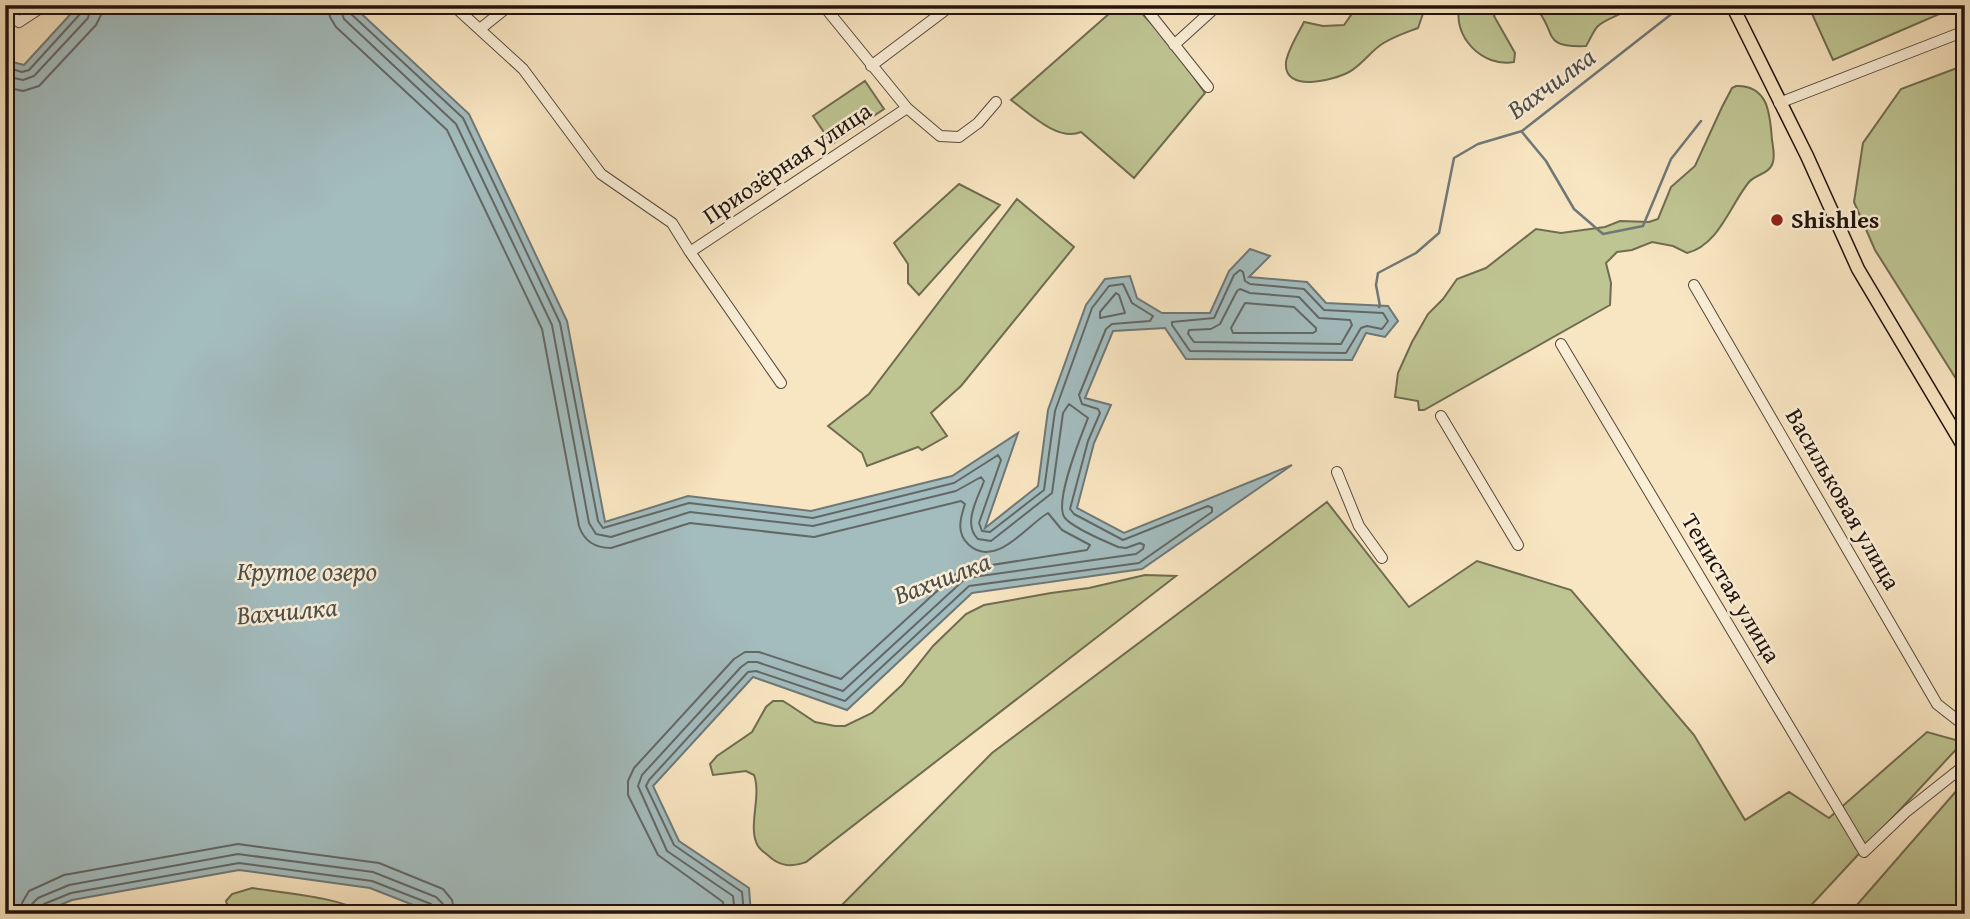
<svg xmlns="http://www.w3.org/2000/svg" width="1970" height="919" viewBox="0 0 1970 919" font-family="'Gentium Book Plus',serif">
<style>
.green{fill:#bec492;stroke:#6f6c50;stroke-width:2}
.water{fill:#a3bcbe;stroke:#6f7877;stroke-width:2}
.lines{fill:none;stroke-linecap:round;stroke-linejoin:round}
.shore{stroke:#626866;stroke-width:2}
.stream{stroke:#6f7877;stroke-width:2.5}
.minor-casing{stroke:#56483a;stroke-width:12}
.major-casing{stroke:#20130d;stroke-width:15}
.minor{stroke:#faeed7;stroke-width:10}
.major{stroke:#f8e5c1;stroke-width:12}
.poi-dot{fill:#8f2418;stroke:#faeed7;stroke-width:2.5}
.labels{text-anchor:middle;stroke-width:5;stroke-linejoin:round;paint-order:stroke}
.street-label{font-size:24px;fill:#20130d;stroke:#faeed7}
.poi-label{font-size:24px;font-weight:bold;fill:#20130d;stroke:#faeed7;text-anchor:start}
.water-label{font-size:26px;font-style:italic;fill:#4e4e4b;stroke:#faeed7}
</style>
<rect width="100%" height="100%" fill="#f8e5c1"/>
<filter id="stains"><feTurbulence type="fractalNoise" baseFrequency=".00286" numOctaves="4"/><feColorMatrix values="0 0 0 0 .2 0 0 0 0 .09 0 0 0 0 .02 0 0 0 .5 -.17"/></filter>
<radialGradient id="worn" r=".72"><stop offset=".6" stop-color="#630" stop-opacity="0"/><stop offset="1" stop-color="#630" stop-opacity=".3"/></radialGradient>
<!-- green -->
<path class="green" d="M 1119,5 L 1134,5 L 1169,42 L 1205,93 L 1134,178 L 1081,132 C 1058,142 1029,113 1011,100 Z
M 1358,5 L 1426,5 L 1418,28 C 1405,33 1389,38 1378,47 C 1369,54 1360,66 1349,72 C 1334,80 1283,94 1286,62 C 1288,49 1298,34 1304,22 L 1323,26 L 1344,25 Z
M 1460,5 L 1504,5 L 1498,8 L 1494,16 L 1515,53 L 1514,62 C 1483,68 1451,36 1460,5 Z
M 1533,5 L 1633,5 C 1622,16 1608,17 1598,26 C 1593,31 1590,40 1586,46 C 1538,48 1559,30 1533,5 Z
M 1808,5 L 1960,5 L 1833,60 Z
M 1965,65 L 1965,393 L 1875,250 L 1854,202 L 1863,143 L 1901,89 Z
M 865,81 L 884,109 L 832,144 L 813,116 Z
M 1736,86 C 1769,85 1770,115 1772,140 C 1773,147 1775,155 1773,162 C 1770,174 1756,174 1749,182 C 1730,205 1719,245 1687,253 L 1673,246 L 1652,242 L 1632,250 L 1617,252 L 1606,263 L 1611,283 L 1610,305 L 1424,410 L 1419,410 L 1418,401 L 1395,397 L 1398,373 L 1412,342 L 1428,314 L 1443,299 L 1457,279 L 1486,268 L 1536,229 L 1561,233 L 1605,227 L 1620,221 L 1649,222 L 1658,219 L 1671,187 L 1695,166 L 1722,107 L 1732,88 Z
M 959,184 L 1000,205 L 919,295 L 908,283 L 908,264 L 894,243 Z
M 1017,199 L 1074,247 L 961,386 L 931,413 L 947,436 L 922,450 L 918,447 L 867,466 L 862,453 L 828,426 L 869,394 Z
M 1327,502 L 1409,607 L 1477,561 L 1571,590 L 1694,735 L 1745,820 L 1789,792 L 1829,818 L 1927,732 L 1963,742 L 1803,914 L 1196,914 L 1178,908 L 1178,914 L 833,914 L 992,753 Z
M 1145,575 L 1176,576 L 806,862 C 793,867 782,867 771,858 C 767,854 761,851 758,846 C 747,828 762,796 754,775 L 746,771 L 713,775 L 710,764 L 717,756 L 752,732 L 766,707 L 773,701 L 783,701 L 791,706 L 815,722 L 835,726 L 845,726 L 872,713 L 902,685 L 933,646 L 966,614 L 984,605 L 1051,593 L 1089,588 Z
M 1965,781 L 1965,914 L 1849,914 Z
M 252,888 C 291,894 333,896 369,914 L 230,914 L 226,901 L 232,894 Z"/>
<!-- water -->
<path class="water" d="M 352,5 L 469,114 L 567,321 L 605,522 L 688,496 L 811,511 L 952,476 L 1018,433 L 985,528 L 1038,486 L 1048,410 L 1086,305 L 1105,279 L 1130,276 L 1137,298 L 1162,313 L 1210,313 L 1229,271 L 1250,249 L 1270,256 L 1249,277 L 1307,282 L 1326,303 L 1388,306 L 1398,321 L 1385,337 L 1366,333 L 1352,360 L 1186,359 L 1165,328 L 1113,331 L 1085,398 L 1111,405 L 1094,443 L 1077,508 L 1124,533 L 1292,465 L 1142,569 L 972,593 L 847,710 L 753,677 L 653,786 L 679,841 L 749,888 L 751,914 L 728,912 L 727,914 L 436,914 L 370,888 L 239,870 L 72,900 L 39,914 L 5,914 L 5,60 L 24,65 L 78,6 Z"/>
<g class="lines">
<!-- shore -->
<path class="shore" d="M 328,5 L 330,17 L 336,27 L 447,130 L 542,329 L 579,526 C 584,541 595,548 611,548 L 690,523 L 814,537 L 961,501 L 965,504 C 960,519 956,533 969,545 C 996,569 1027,525 1048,513 L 1062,530 L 1090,545 L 1087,550 L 960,570 L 841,679 L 759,652 L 745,652 L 734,659 L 634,768 L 628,781 L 628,795 L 658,855 L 723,902 L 724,914
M 339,5 L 344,19 L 456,124 L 552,325 L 589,523 L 596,534 L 611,537 L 690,512 L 813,526 L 956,491 L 981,477 L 984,481 C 978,498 962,524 978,539 L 991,541 L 1052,493 L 1063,413 L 1069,404 L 1088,418 C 1081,436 1053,504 1065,518 C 1074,529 1105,541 1118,547 L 1126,548 L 1140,543 L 1144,545 L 1143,549 L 1136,554 L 966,578 L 843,691 L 757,662 L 748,662 L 741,667 L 642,775 L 638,786 L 667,851 L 733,896 L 735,914
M 348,5 L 350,13 L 463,118 L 560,323 L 598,521 L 603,528 L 689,503 L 813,518 L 954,483 L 998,455 L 1001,460 L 979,523 L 982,531 L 990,532 L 1044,490 L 1055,411 L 1092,308 L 1109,286 L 1123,284 L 1132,303 L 1153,316 L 1150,321 L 1112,324 L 1106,329 L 1079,395 L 1082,404 L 1098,409 L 1100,413 L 1088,441 L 1070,509 L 1074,514 L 1123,540 L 1208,506 L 1212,508 L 1212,512 L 1139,563 L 969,586 L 845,701 L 756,671 L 748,672 L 649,780 L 646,786 L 674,845 L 742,892 L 744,914
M 5,67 L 22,72 L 29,70 L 81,13 L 83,5
M 5,76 L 23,80 L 34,76 L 88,18 L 91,5
M 5,87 L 23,91 L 39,86 L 96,25 L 101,15 L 102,5
M 1240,270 L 1243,272 L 1245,281 L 1250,284 L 1304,289 L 1324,310 L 1383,313 L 1388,321 L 1382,329 L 1367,326 L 1361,328 L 1346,353 L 1190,351 L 1172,325 L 1172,322 L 1214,318 L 1234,275 Z
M 1240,289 L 1250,293 L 1299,297 L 1319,318 L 1350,320 L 1352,325 L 1341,344 L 1194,342 L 1188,334 L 1189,330 L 1211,329 L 1220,324 L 1237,291 Z
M 1116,293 L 1119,295 L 1125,313 L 1100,318 L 1100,312 Z
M 1245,303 L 1294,307 L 1316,328 L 1316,331 L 1313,333 L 1233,333 L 1231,328 Z
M 20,914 L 22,903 L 29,891 L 64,875 L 238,844 L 379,863 L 443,889 L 452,900 L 455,914
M 31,914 L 32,904 L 38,898 L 69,885 L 238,854 L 373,872 L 436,897 L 443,904 L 444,914
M 40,914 L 44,904 L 71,893 L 239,863 L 372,881 L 431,904 L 435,914"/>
<!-- stream -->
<path class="stream" d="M 1522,132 L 1546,161 L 1574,209 L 1603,234 L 1643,226 L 1671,159 L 1701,121
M 1379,307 L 1380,306 L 1376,285 L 1378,273 L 1416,253 L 1439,233 L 1454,158 L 1478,144 L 1522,131 L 1674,12 L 1689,5"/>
<defs>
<path id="minor" d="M 453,5 L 523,69 L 601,174 L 672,223 L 690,252 L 781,383
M 823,5 L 907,108 L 940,136 L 959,137 L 978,123 L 996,102
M 1143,5 L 1208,87
M 5,9 L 19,22 L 45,5
M 480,29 L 510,5
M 1174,45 L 1218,5
M 871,66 L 952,5
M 1779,103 L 1965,31
M 690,252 L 907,108
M 1694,285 L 1937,704 L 1965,726
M 1561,344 L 1864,852 L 1907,811 L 1965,765
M 1441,416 L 1518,545
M 1337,472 L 1359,526 L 1382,558"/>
<path id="major" d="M 1732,5 L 1807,156 L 1858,269 L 1965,449"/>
</defs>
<!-- minor casing -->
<use href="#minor" class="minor-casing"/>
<!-- major casing -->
<use href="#major" class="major-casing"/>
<!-- minor -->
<use href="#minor" class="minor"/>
<!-- major -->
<use href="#major" class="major"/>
</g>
<!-- markers -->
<circle class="poi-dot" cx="1777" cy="220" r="7"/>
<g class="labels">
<!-- street labels -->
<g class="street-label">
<text transform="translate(787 163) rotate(-34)" y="8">Приозёрная улица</text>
<text transform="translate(1843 499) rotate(60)" y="8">Васильковая улица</text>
<text transform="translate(1731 588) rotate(59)" y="8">Тенистая улица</text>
</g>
<!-- poi labels -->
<g class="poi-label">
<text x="1791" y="228">Shishles</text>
</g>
<!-- water labels -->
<g class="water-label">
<text transform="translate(1551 83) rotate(-36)" y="9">Вахчилка</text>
<text x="307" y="580">Крутое озеро</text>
<text transform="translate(942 578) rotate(-21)" y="9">Вахчилка</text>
<text transform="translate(287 611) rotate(-5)" y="9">Вахчилка</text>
</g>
</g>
<!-- margin -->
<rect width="1970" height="919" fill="none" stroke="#f8e5c1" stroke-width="28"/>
<rect x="7" y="7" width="1956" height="905" fill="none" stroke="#20130d" stroke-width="3.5"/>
<rect x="14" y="14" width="1942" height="891" fill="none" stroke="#20130d" stroke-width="2"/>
<rect width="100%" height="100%" filter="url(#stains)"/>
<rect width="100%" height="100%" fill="url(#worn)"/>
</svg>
